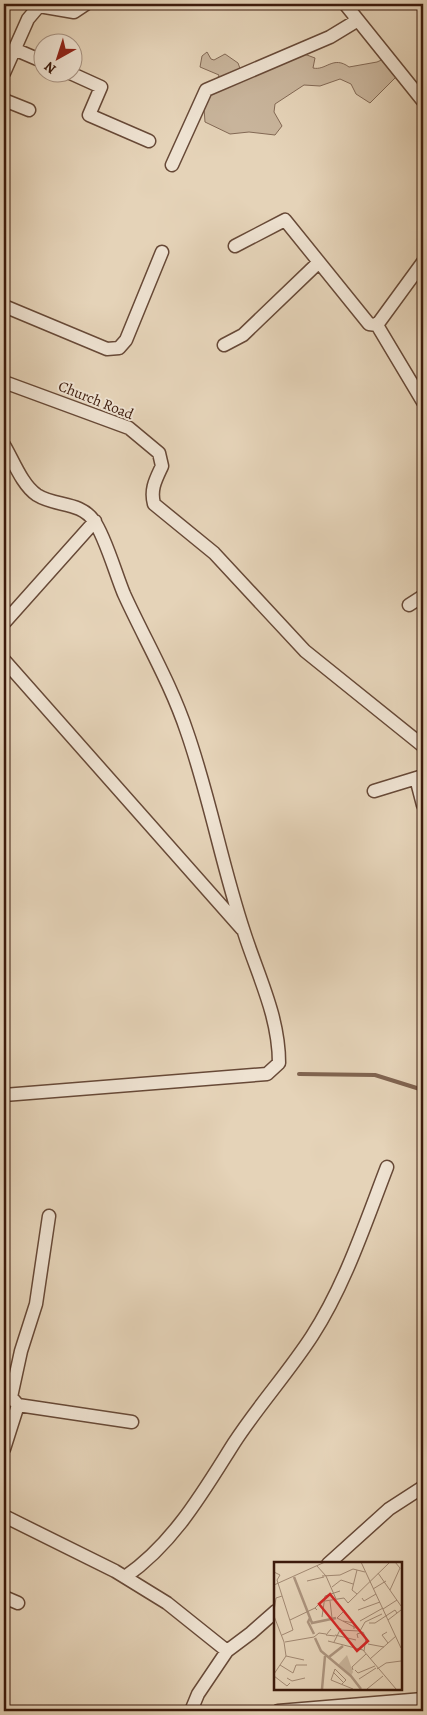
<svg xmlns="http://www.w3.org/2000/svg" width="427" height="1715" viewBox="0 0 427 1715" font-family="Alegreya,serif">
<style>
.green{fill:#c8b49b;stroke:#826854}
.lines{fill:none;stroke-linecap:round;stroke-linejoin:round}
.stream{stroke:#806450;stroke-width:4}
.street-casing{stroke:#674937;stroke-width:15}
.street{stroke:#eee2d1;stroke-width:12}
.labels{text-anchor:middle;stroke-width:4;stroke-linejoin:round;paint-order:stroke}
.street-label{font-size:15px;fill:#3d1b0c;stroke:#eee2d1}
.inset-river{fill:none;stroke:#ac947e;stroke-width:2.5}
.inset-road{fill:none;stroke:#a28973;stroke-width:1}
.view{fill:#d62828;fill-opacity:0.15;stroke:#d62828;stroke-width:2.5}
.inset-edge{fill:none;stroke:#3d1b0c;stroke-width:2.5}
</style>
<rect width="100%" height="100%" fill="#e5d3b8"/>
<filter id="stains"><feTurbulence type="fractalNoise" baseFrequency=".004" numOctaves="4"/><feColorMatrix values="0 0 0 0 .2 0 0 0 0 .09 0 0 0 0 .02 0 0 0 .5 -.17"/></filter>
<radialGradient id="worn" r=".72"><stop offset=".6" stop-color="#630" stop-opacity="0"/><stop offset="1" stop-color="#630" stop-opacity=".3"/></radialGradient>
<!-- green -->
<path class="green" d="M 296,51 L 315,58 L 313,68 C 326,71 333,55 349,67 L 377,62 L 386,58 L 396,77 L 370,103 L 356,94 L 351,84 L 340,79 L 320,86 L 304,85 L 275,104 L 274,112 L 282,126 L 275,135 L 249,132 L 230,134 L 205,122 L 204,108 L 219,75 L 200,67 L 202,56 L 207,52 L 211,59 L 214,60 L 225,54 L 238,63 L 241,71 Z"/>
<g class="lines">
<!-- stream -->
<path class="stream" d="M 299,1074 L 375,1075 L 423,1090"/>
<defs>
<path id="street" d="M 345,4 L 423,101
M 14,49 L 42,61
M 68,72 L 101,87 L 89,115 L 149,141
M 4,73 L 28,19 L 39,6 L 74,12 L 86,4
M 4,100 L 29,110
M 172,165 L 206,90 L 330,37 L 358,20
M 235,246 L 285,220 L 369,324 L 377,325
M 4,306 L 107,349 L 119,348 L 126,340 L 162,252
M 377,325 L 423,402
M 377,325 L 423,262
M 224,345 L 243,335 L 319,262
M 4,382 L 129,428 L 159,453 L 162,466 C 156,479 150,489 154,504 L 214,553 L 305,651 L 423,746
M 4,445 C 13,460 22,485 37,495 C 56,507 80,501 94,521 C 105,536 116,575 124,594 C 145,640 171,684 187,732 C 210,798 222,866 244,932 C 258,976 279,1016 279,1063 L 267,1074 L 4,1095
M 409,605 L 423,596
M 4,623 L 95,521
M 4,660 L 242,929
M 416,778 L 423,805
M 374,791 L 423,776
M 18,1405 L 132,1422
M 4,1449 L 18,1405 L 11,1397 L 21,1351 L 36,1304 L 49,1216
M 4,1516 L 115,1571 L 167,1603 L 227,1651
M 328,1564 L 389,1509 L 423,1487
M 125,1577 C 174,1543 203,1492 234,1443 C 258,1406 288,1373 312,1336 C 345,1285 365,1224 387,1167
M 4,1597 L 18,1603
M 191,1711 L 198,1694 L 227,1651 L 251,1633 L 276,1611
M 278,1711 L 423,1699"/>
</defs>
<!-- street casing -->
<use href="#street" class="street-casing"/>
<!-- street -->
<use href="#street" class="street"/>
</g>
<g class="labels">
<!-- street labels -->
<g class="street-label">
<text transform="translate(96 400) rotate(22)" y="5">Church Road</text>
</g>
</g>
<!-- overview -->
<g transform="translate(274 1562)">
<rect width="128" height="128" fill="#e5d3b8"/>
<path d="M 73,93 L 79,110 L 77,114 L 64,103 Z" fill="#c8b49b"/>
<path class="inset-river" d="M 20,15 L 38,61 L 62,56M 36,56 L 34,60 L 40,72M 41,76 L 47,89 L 77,114 L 87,127M 55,95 L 69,84M 48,127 L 51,94"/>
<path class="inset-road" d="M 87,0 L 127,86M 43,4 L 52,14 L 62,37M 0,10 L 6,13 L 3,18 L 19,68 L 8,73M 104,11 L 127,44M 48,14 L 66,13 L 79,7 L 91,10M 33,19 L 50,15M 0,23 L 51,0M 58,25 L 67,18 L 79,22M 99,27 L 112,19M 116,28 L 126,6 L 121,0M 83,32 L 78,28 L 83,8M 88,36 L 90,39 L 102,32M 51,39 L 70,36 L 74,41 L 116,0M 56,39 L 58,56M 109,47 L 123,38M 43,48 L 41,46 L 51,36M 71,48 L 63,56 L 86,68M 84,48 L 106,40M 0,49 L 2,36 L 8,34M 0,54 L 10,80 L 12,94 L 0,112M 48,55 L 51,34 L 66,29M 16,58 L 41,46M 114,58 L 127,48M 69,59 L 80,61 L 80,67M 86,59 L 109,46M 95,61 L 101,61 L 121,48 L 123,51M 57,67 L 52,73 L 61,74M 65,68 L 86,69 L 91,60 L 108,52M 113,70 L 108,73 L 114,81M 61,73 L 82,78M 84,76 L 83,72 L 89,70 L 92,76 L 90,89M 54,79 L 89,88 L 122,127M 11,80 L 40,75 L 45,71 L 52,72M 60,80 L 67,66M 94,82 L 110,85M 12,94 L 30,98M 96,97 L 122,74M 6,103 L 19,111 L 22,103 L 33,103M 103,107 L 112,101 L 127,99M 79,108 L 78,105 L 92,92M 81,108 L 84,111 L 101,104M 59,110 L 70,121M 0,114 L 13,124 L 16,121M 13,116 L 18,119 L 31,116M 85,117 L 102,106M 68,122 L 72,118 L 61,107 L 57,118 L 79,127M 93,127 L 109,114"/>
<path class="view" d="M 56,32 L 94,79 L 83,89 L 45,42 Z"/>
<rect width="128" height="128" class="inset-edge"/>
</g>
<!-- margin -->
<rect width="427" height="1715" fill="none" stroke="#e5d3b8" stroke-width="20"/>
<rect x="5" y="5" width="417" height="1705" fill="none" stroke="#3d1b0c" stroke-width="2.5"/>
<rect x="10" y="10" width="407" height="1695" fill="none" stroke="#3d1b0c"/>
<!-- north arrow -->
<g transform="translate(58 58) rotate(219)"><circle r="24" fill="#eee2d1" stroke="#a79282"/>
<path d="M0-4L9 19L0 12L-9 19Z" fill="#8f2418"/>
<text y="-8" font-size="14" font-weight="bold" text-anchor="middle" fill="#3d1b0c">N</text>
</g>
<rect width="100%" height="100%" filter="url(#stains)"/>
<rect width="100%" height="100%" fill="url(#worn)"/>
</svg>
